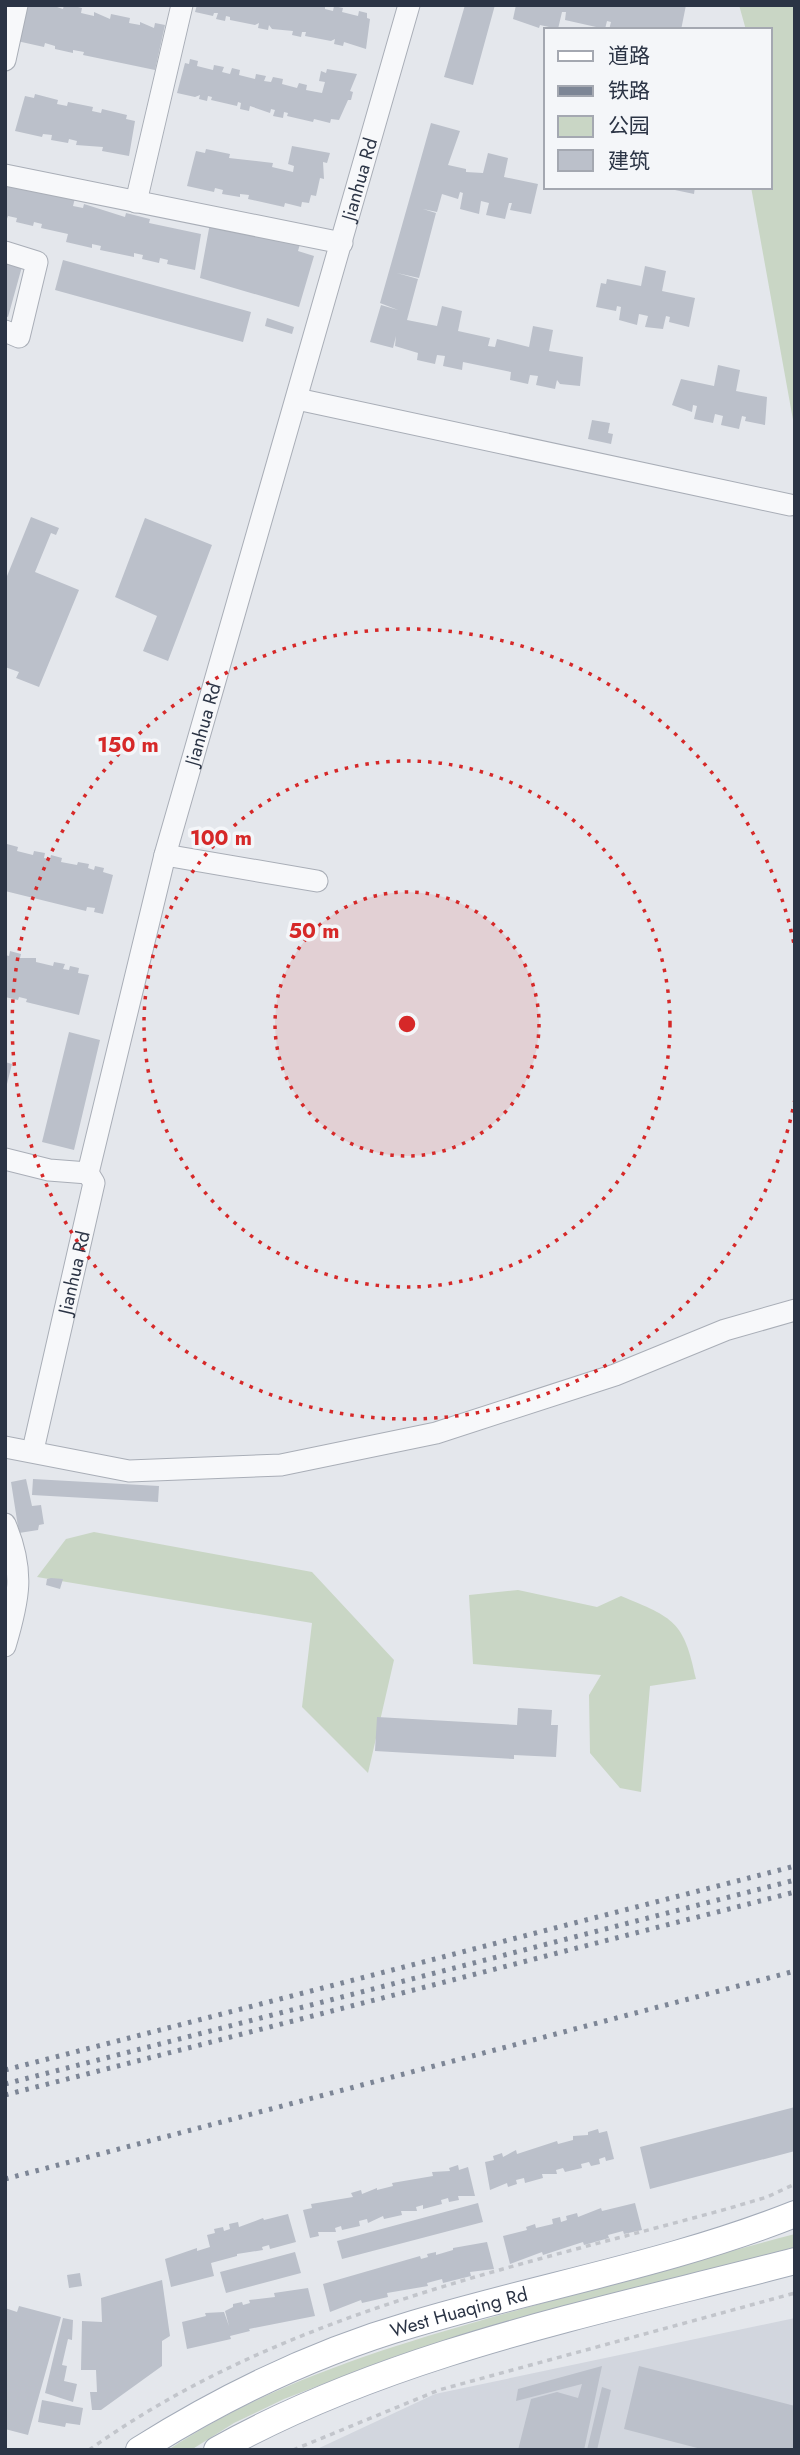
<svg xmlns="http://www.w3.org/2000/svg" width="800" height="2455" viewBox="0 0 800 2455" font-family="Jost,'Noto Sans SC',sans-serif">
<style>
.built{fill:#d2d6de}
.green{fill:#c9d6c5}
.building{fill:#bbc0ca}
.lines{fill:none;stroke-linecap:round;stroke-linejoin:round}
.minor-casing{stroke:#a9aeb7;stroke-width:23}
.major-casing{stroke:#a3abb8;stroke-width:28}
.path{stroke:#c2c5cb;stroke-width:3.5;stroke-dasharray:5 5;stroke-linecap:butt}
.minor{stroke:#f7f8fa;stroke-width:21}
.major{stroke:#fff;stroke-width:26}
.rail{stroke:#7d8696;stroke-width:5;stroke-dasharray:3.5 7;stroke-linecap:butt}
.ring{fill:none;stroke:#d62828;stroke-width:3.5;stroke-dasharray:3.5 7}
.labels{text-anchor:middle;stroke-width:7;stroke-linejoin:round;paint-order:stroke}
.street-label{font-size:19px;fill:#2b3445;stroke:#f4f6f9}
.centre{fill:#d62828;stroke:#f4f6f9;stroke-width:3.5}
.ring-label{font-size:21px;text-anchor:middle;font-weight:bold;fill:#d62828;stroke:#f4f6f9;stroke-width:7;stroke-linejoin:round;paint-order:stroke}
</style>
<rect width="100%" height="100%" fill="#e4e7ec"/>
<!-- built -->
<path class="built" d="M 795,2318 L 795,2450 L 315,2450 L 435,2394 Z"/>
<!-- green -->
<path class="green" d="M 739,5 L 795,5 L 795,431 L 751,187 L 770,187 L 770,30 L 746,30 Z
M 94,1532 L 312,1572 L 394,1660 L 368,1773 L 302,1707 L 312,1623 L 37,1577 L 66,1539 Z
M 518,1590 L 597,1607 L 621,1596 C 674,1618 684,1621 696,1679 L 650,1686 L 641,1792 L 620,1788 L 590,1753 L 589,1695 L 601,1675 L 473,1664 L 469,1595 Z
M 795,2234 L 795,2247 L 396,2356 L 284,2399 L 234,2423 L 191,2450 L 168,2450 C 281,2375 414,2339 543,2303 C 627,2280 711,2256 795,2234 Z"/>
<!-- building -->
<path class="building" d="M 24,5 L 51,5 L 63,9 L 64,5 L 70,5 L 82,8 L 81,13 L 94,16 L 94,12 L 110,19 L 111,14 L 130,18 L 129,23 L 140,25 L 140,22 L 154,28 L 155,23 L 165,25 L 155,70 L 83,55 L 84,52 L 73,50 L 73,53 L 55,49 L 55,46 L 45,43 L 44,47 L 17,41 Z
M 197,5 L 325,5 L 325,9 L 333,11 L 334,6 L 343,8 L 342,12 L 358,16 L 359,11 L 367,13 L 367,18 L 370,19 L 366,49 L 344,42 L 343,46 L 334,44 L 335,39 L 331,41 L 305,36 L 306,32 L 302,32 L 301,37 L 292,35 L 293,31 L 272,29 L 269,25 L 268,30 L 258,28 L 259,23 L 255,25 L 230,20 L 230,17 L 226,16 L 225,21 L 216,19 L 218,13 L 214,13 L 213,16 L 195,12 Z
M 465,5 L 495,5 L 473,85 L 444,77 Z
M 516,5 L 686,5 L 681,30 L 609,30 L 611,22 L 607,21 L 605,29 L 565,20 L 566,12 L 562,12 L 558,29 L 540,25 L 539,28 L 513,19 Z
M 190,59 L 198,61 L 197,66 L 213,70 L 214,65 L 224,67 L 222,72 L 230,74 L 232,68 L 240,70 L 239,75 L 255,79 L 256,74 L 266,76 L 264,81 L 271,82 L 273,77 L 283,79 L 282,84 L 297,88 L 299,83 L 307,85 L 306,90 L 322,93 L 325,82 L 319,81 L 321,71 L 326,73 L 327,69 L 357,74 L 350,91 L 353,92 L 351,100 L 348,100 L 339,120 L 331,119 L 330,123 L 314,119 L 313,122 L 287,116 L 288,113 L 284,112 L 283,118 L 273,116 L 275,110 L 271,109 L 270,113 L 250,106 L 249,111 L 240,109 L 241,103 L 238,102 L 237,106 L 211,100 L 212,97 L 208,96 L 207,101 L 199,99 L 200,95 L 195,97 L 177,93 L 185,63 L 189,64 Z
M 35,94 L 58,100 L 57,104 L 67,106 L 68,102 L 93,107 L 92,111 L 101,113 L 102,109 L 127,115 L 126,119 L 135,121 L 129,156 L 102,151 L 103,147 L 76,145 L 77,141 L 69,139 L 68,143 L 51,140 L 52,135 L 43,134 L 42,137 L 15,131 L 25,96 L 34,98 Z
M 431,123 L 460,131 L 448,165 L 466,169 L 466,172 L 483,173 L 488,153 L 508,158 L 504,177 L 538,184 L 531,214 L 510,210 L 512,203 L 509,203 L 505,219 L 486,215 L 489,203 L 481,201 L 479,214 L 460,209 L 463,193 L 460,192 L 458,199 L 442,194 L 437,212 L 423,209 L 436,213 L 419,278 L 397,273 L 418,279 L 407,320 L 437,326 L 442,306 L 462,311 L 458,331 L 490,338 L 488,346 L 495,347 L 497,339 L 529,347 L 533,326 L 553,330 L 549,351 L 583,357 L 580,386 L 560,384 L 557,380 L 555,389 L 536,385 L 538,376 L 530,375 L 528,384 L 510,380 L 511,372 L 463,362 L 462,370 L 443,366 L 445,356 L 437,355 L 435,364 L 417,360 L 418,353 L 395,346 L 396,336 L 393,348 L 370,342 L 381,305 L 398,310 L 380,303 Z
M 292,146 L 330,153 L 327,163 L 323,162 L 324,179 L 320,178 L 316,196 L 311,195 L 309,203 L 302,202 L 301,207 L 285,203 L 284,207 L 248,199 L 249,195 L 240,194 L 240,197 L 222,194 L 223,190 L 215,188 L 214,192 L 187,186 L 196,151 L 205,153 L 206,149 L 230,154 L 229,158 L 273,163 L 272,167 L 293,172 L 294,166 L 288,164 Z
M 5,179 L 75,198 L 73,206 L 83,208 L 84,204 L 125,217 L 126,213 L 150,219 L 149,223 L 201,234 L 195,270 L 167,264 L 168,260 L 160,258 L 159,263 L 142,259 L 143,255 L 134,253 L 134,257 L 100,250 L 101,246 L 92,244 L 92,248 L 66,242 L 68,234 L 41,228 L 42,224 L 34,222 L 33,226 L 16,222 L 17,218 L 8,216 L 5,224 Z
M 676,187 L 695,187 L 694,194 L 675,190 Z
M 210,223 L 300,244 L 298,251 L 314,256 L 299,307 L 200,278 Z
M 5,258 L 23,263 L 8,317 L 5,316 Z
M 63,260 L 251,312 L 243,342 L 55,290 Z
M 645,266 L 666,271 L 662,291 L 695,298 L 689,327 L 669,322 L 670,317 L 666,316 L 663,329 L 645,327 L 648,316 L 639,314 L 637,325 L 619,320 L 621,307 L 617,306 L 616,311 L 596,307 L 601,283 L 606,284 L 607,279 L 641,286 Z
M 267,318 L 294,327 L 292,334 L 265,326 Z
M 718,365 L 740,370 L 736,391 L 767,397 L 765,425 L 745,421 L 746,417 L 742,416 L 739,429 L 721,425 L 723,416 L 715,414 L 713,423 L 694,419 L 697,406 L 693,405 L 692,412 L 672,405 L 681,379 L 714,386 Z
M 592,420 L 610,423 L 608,433 L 613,434 L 611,444 L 588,439 Z
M 31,517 L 59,528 L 56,535 L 51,533 L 35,572 L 79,590 L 39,687 L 16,678 L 19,672 L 5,667 L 5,581 Z
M 145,518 L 212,545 L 168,661 L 143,651 L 157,616 L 115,597 Z
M 7,844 L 18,847 L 17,851 L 33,855 L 34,851 L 45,853 L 44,858 L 50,859 L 51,855 L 62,858 L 61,862 L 77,865 L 78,862 L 89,864 L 88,868 L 94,870 L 95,866 L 104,868 L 103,872 L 113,875 L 103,914 L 94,912 L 95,908 L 87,907 L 86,911 L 5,891 Z
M 10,951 L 21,954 L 20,958 L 36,958 L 36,962 L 53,966 L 54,962 L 65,964 L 63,969 L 69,970 L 70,966 L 79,968 L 78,973 L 89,975 L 79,1015 L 26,1002 L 27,999 L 19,997 L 18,1000 L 5,997 L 5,955 L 9,956 Z
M 69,1032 L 100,1040 L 74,1150 L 42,1142 Z
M 5,1062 L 12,1064 L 6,1088 L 5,1088 Z
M 26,1479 L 32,1506 L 41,1505 L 44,1524 L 39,1525 L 38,1530 L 19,1533 L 11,1482 Z
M 33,1479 L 159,1486 L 158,1502 L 32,1495 Z
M 51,1578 L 63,1579 L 60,1589 L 46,1585 L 47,1579 Z
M 518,1708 L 552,1710 L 551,1725 L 558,1725 L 556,1757 L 514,1755 L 514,1759 L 375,1751 L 377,1717 L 517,1725 Z
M 795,2107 L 795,2151 L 650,2189 L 640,2147 Z
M 598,2129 L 599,2133 L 607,2131 L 614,2159 L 606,2161 L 605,2157 L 599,2159 L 600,2164 L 591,2166 L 589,2162 L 581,2164 L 582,2168 L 565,2172 L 563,2168 L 556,2170 L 557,2174 L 542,2174 L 543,2178 L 525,2183 L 524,2178 L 516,2180 L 517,2184 L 508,2187 L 507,2183 L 490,2190 L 485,2162 L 494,2160 L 493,2156 L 502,2153 L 503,2157 L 516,2150 L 517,2154 L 557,2141 L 558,2144 L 573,2140 L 573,2136 L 588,2135 L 588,2132 Z
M 458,2165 L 459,2170 L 468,2167 L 475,2196 L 458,2196 L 459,2200 L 449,2202 L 448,2198 L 441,2200 L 442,2204 L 423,2209 L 423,2205 L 416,2207 L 417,2211 L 401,2211 L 402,2215 L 384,2219 L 383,2216 L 368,2223 L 367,2219 L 359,2221 L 360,2226 L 342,2230 L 341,2226 L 335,2228 L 336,2232 L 318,2232 L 319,2236 L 310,2238 L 303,2210 L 312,2208 L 311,2204 L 353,2197 L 351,2193 L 361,2190 L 362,2194 L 377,2188 L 377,2190 L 393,2186 L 392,2183 L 433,2176 L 432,2172 L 450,2171 L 449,2168 Z
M 478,2203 L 483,2222 L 342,2259 L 337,2241 Z
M 635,2203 L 642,2230 L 624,2234 L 623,2231 L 608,2235 L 609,2238 L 584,2245 L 583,2242 L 543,2255 L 542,2252 L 510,2264 L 503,2236 L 527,2230 L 526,2227 L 535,2224 L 536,2228 L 553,2224 L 552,2219 L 560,2217 L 561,2222 L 567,2220 L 566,2216 L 577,2213 L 578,2217 L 601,2208 L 602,2211 Z
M 288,2214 L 296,2242 L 270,2249 L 269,2245 L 262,2247 L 263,2250 L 237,2254 L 237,2256 L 211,2263 L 214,2276 L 171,2287 L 165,2259 L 197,2248 L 197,2251 L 210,2247 L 207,2235 L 215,2233 L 214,2229 L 223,2227 L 224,2231 L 230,2229 L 229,2224 L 238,2222 L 239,2227 L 263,2218 L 264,2220 Z
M 487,2242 L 494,2269 L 470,2272 L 471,2276 L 443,2283 L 442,2279 L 427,2283 L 428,2286 L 387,2293 L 388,2297 L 362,2303 L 361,2300 L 330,2312 L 323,2284 L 420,2256 L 421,2259 L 428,2257 L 427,2254 L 436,2252 L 436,2255 L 453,2250 L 453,2248 Z
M 295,2252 L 301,2273 L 226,2293 L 220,2272 Z
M 80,2273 L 82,2286 L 69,2288 L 67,2275 Z
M 162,2280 L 170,2336 L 162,2341 L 162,2366 L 101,2410 L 92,2410 L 90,2392 L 97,2392 L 96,2370 L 81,2370 L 82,2321 L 102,2322 L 101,2298 Z
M 308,2288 L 315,2316 L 249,2329 L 250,2331 L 230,2336 L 231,2339 L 187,2349 L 182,2322 L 206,2316 L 205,2313 L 224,2312 L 229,2326 L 225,2311 L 233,2307 L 233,2304 L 242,2302 L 243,2305 L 250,2303 L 249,2300 L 275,2297 L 274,2293 Z
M 19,2306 L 61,2317 L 28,2435 L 5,2429 L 5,2308 L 17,2312 Z
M 63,2318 L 73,2320 L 72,2340 L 68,2339 L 62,2365 L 67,2366 L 64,2381 L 77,2384 L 73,2402 L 45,2393 Z
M 602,2366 L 584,2450 L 518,2450 L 531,2399 L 557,2392 L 578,2398 L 582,2384 L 516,2401 L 518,2389 Z
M 639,2366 L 795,2406 L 795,2450 L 705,2450 L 624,2429 Z
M 602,2387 L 611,2390 L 597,2450 L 587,2450 Z
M 42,2400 L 83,2408 L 80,2425 L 66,2423 L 65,2427 L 38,2422 Z"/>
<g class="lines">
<defs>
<g id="minor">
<path d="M 5,60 L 17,5"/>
<path d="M 5,175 L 342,243"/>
<path d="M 136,202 L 182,5"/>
<path d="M 5,252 L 37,262 L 19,337 L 5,331"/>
<path d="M 297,399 L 790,505"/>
<path d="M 165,855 L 317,881"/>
<path d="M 5,1159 L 49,1170 L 88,1173"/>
<path d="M 5,1447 L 129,1471 L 281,1465 L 436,1433 L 615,1375 L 725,1330 L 795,1310"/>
<path id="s1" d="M 33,1450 L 94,1183 L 88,1173 L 165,855 L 409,5"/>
<path d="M 5,1524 C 25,1571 19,1599 5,1646"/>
</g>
<g id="major">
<path id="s2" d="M 139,2450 C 225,2396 316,2352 413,2324 C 540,2286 672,2263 795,2214"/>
<path d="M 217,2450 C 394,2351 600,2312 795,2261"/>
</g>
</defs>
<!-- minor casing -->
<use href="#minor" class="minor-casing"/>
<!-- major casing -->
<use href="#major" class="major-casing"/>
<!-- path -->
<path class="path" d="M 89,2450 C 279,2314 509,2269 730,2208 L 767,2197 L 795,2184
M 293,2450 L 439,2390 L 795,2293"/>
<!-- minor -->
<use href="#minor" class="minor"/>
<!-- major -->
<use href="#major" class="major"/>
<!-- rail -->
<path class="rail" d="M 5,2070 L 795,1866
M 5,2084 L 795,1880
M 5,2095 L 795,1892
M 5,2179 L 795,1971"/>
</g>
<!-- distance rings -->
<circle cx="407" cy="1024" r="132" fill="#d62828" fill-opacity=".12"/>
<g class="ring">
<circle cx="407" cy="1024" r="132"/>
<circle cx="407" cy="1024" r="263"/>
<path d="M795 1099A395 395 0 1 1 795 949"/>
</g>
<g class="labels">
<!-- street labels -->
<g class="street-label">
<text dy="7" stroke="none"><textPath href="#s1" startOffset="1316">Jianhua Rd</textPath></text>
<text dy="7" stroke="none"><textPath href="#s1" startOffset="749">Jianhua Rd</textPath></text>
<text dy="7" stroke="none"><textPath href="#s1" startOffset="182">Jianhua Rd</textPath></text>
<text dy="7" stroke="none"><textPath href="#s2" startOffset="350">West Huaqing Rd</textPath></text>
</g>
</g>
<circle cx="407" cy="1024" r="10" class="centre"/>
<g class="ring-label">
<text x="128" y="752">150 m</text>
<text x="221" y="845">100 m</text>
<text x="314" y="938">50 m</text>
</g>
<!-- border -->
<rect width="800" height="2455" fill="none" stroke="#2b3445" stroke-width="14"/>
<!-- legend -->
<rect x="544" y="28" width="228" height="161" fill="#f4f6f9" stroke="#a4a8b1" stroke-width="2"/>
<rect x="558" y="51" width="35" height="10" fill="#ffffff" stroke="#a4a8b1" stroke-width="2"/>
<text x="608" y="63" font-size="21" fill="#2b3445">道路</text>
<rect x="558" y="86" width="35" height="10" fill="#7d8696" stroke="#a4a8b1" stroke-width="2"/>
<text x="608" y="98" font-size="21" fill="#2b3445">铁路</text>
<rect x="558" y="116" width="35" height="21" fill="#c9d6c5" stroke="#a4a8b1" stroke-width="2"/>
<text x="608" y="133" font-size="21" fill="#2b3445">公园</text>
<rect x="558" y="150" width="35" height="21" fill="#bbc0ca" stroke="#a4a8b1" stroke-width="2"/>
<text x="608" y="168" font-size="21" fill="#2b3445">建筑</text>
</svg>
